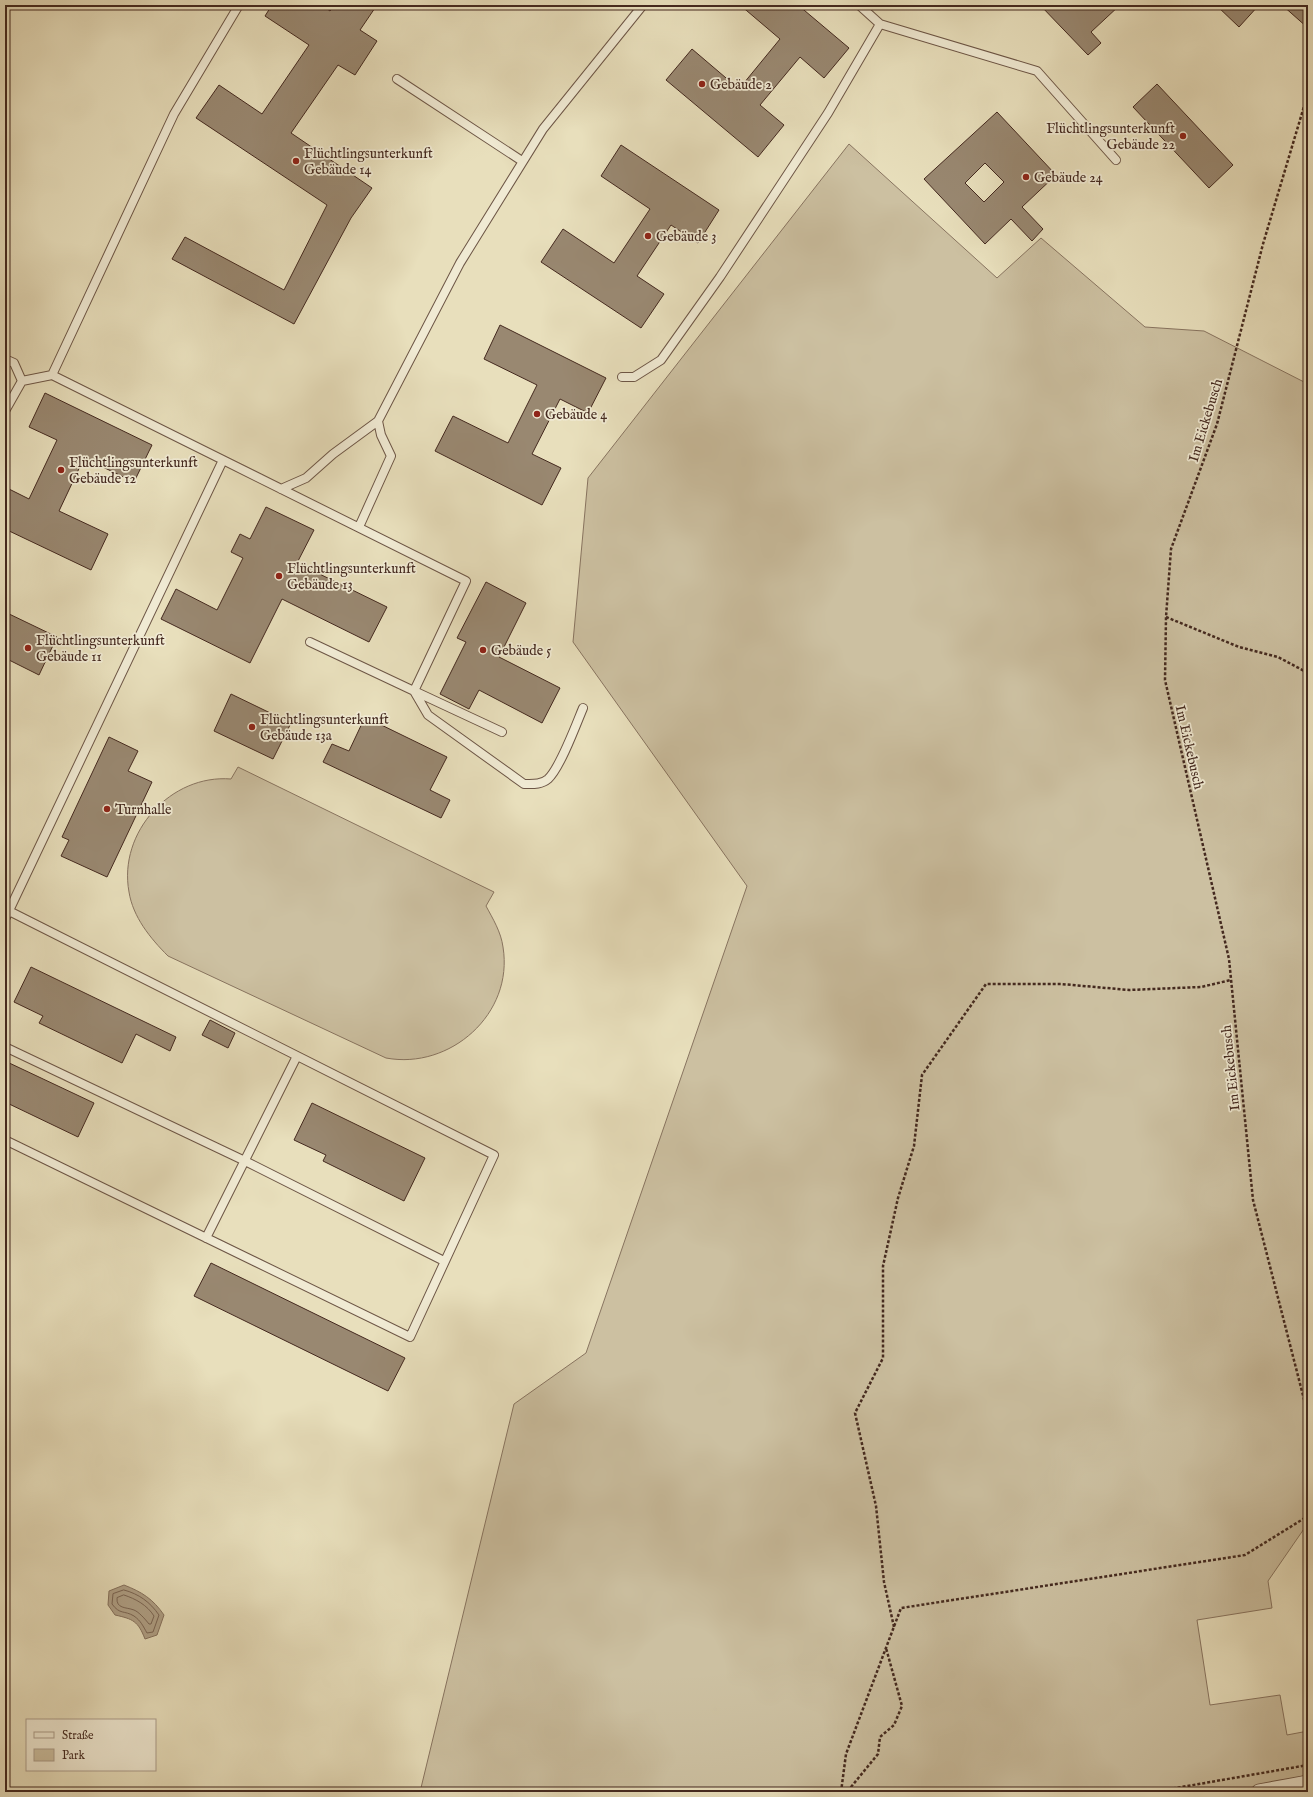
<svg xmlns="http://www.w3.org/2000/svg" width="1313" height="1797" viewBox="0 0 1313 1797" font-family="'IM FELL English',serif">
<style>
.green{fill:#ccc0a1;stroke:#887460}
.water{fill:#b0a187;stroke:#85715d}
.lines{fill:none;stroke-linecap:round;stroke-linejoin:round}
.shore{stroke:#7a6553;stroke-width:1}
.building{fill:#998871;stroke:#44291f;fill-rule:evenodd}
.lane-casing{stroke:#6d5646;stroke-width:10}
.street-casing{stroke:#6d5646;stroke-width:17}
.path{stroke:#44291f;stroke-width:2.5;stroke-dasharray:3 2;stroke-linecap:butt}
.lane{stroke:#f0ead3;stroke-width:8}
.street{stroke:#f0ead3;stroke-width:15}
.poi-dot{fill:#8f2418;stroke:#f0ead3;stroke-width:1.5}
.labels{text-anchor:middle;stroke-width:3.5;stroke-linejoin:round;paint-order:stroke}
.poi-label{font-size:14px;fill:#44291f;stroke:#f0ead3;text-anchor:start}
.street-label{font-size:14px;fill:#44291f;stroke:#f0ead3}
</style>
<rect width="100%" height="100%" fill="#e8dfbc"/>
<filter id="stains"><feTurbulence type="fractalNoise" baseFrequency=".005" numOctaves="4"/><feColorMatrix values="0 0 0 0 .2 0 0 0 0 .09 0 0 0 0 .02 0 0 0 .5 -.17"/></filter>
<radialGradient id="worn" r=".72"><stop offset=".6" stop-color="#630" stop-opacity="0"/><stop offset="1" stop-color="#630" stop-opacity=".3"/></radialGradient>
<!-- green -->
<path class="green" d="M 849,144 L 997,278 L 1041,238 L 1145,327 L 1204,331 L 1308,384 L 1308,1523 L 1268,1581 L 1272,1608 L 1197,1620 L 1210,1705 L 1280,1695 L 1287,1735 L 1308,1731 L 1308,1787 L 1277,1792 L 420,1792 L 514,1404 L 586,1353 L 747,886 L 573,642 L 588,478 Z
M 238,767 L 494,892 L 486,906 C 493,919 501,932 503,947 C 514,1014 450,1070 386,1058 L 168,956 C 150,938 133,917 129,892 C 118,832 171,774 231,779 Z"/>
<!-- water -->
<path class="water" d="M 124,1585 C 142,1592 153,1599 164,1615 L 157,1635 L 145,1639 C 138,1621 133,1619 115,1615 L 108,1605 L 109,1591 Z"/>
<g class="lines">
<!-- shore -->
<path class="shore" d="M 124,1590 C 139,1594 150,1602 159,1615 L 153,1632 L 147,1633 C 143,1626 141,1621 134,1616 C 124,1610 120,1615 112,1604 L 113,1594 Z
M 124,1595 C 136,1599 147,1605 154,1616 L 151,1624 L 149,1624 C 145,1619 139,1612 134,1610 C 126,1607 116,1609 117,1598 Z"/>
</g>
<!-- building -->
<path class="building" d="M 272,5 L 322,5 L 330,11 L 335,5 L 377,5 L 360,30 L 377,41 L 355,75 L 338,65 L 291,133 L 372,188 L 351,218 L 294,324 L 172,259 L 185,237 L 284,290 L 327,205 L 196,118 L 219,85 L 262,114 L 309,45 L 265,16 Z
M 740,5 L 798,5 L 849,48 L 824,78 L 800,57 L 760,105 L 784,125 L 758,157 L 666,80 L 692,49 L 739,89 L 780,39 Z
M 1040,5 L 1120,5 L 1091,32 L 1101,43 L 1088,55 Z
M 1216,5 L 1259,5 L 1239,27 Z
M 1282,5 L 1308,5 L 1308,28 Z
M 1157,84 L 1233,165 L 1209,188 L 1133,107 Z
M 997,112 L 1056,175 L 1022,207 L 1043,229 L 1032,241 L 1011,219 L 985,244 L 924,179 ZM 985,163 L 1004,182 L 984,202 L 965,183 Z
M 621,145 L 719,210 L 698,243 L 671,225 L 637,276 L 664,294 L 641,328 L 541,262 L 563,229 L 614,263 L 650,209 L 601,176 Z
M 500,325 L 606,378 L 588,413 L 560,399 L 532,454 L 561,468 L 542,505 L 435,451 L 453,416 L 508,443 L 537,385 L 484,359 Z
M 45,393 L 152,445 L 134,482 L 84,458 L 59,511 L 108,534 L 91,570 L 5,529 L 5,487 L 29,499 L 57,440 L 29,427 Z
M 266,507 L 314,530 L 297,563 L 387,607 L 369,642 L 282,599 L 250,663 L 161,619 L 176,589 L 217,610 L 243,558 L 231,552 L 240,534 L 250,539 Z
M 486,582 L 526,603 L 499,657 L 560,688 L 542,723 L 479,690 L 469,709 L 440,694 L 466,642 L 457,638 Z
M 5,612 L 57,637 L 39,675 L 5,658 Z
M 231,694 L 291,723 L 273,759 L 214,731 Z
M 365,717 L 447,757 L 430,790 L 450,800 L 441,818 L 323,762 L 332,744 L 349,751 Z
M 109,737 L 138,751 L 128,771 L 152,782 L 107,877 L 61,856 L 69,840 L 62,837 Z
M 31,967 L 176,1037 L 170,1051 L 136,1034 L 122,1063 L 39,1023 L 43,1016 L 14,1002 Z
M 210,1020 L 235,1033 L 228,1048 L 202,1035 Z
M 5,1061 L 94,1103 L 78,1137 L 5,1102 Z
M 312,1103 L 425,1158 L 404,1201 L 323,1161 L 326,1155 L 294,1140 Z
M 211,1263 L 405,1358 L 388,1391 L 194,1296 Z"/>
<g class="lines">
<defs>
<path id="lane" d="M 880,24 L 1037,71 L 1116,160
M 397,79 L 522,161
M 5,359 L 14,363 L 22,381
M 622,377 L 634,377 L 661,360 L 720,277 L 828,113 L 880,24 L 859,5
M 5,411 L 22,381 L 52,375 L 174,114 L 239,5
M 223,460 L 466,581 L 414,691 L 310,642
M 281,489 L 306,478 L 333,454 L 378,421
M 359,527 L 391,456 L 381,435 L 378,421 L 460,263 L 543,129 L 643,5
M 414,691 L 428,715 L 524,784 C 532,784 541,785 548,779 C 560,768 576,725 583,708
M 414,691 L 502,732
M 5,919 L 223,460 L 52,375
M 5,1047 L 245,1161 L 444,1261
M 5,1140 L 410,1337 L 494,1155 L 9,911
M 206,1238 L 297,1056"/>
<path id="street" d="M 1259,1792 L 1308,1783"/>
</defs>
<!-- lane casing -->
<use href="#lane" class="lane-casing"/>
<!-- street casing -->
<use href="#street" class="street-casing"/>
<!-- path -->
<path class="path" d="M 1308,93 L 1263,244 L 1217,424 L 1171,549 L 1166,617 L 1165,680 L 1229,959 L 1253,1200 L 1308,1415
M 1166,617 L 1239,647 L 1278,657 L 1308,673
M 894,1627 L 884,1582 L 876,1506 L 855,1413 L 883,1358 L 883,1266 L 898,1198 L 914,1146 L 922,1075 L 986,984 L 1061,984 L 1129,990 L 1201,987 L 1231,980
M 841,1792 L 846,1754 L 901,1608 L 1245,1555 L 1308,1516
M 850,1792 L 851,1787 L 878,1754 L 880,1737 L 894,1725 L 902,1706 L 886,1648
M 1153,1792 L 1308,1765"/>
<!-- lane -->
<use href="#lane" class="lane"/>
<!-- street -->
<use href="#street" class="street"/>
</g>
<!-- markers -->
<g class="poi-dot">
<circle cx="702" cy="84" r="4"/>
<circle cx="1183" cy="136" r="4"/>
<circle cx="296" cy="161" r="4"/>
<circle cx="1026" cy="177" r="4"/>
<circle cx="648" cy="236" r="4"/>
<circle cx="537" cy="414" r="4"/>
<circle cx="61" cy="470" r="4"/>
<circle cx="279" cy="576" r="4"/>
<circle cx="28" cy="648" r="4"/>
<circle cx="483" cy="650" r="4"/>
<circle cx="252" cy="727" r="4"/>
<circle cx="107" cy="809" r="4"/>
</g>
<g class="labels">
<!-- poi labels -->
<g class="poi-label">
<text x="710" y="89">Gebäude 2</text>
<text x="1175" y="133" text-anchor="end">Flüchtlingsunterkunft<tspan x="1175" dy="16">Gebäude 22</tspan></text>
<text x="304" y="158">Flüchtlingsunterkunft<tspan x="304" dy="16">Gebäude 14</tspan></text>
<text x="1034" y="182">Gebäude 24</text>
<text x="656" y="241">Gebäude 3</text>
<text x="545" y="419">Gebäude 4</text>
<text x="69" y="467">Flüchtlingsunterkunft<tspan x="69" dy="16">Gebäude 12</tspan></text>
<text x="287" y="573">Flüchtlingsunterkunft<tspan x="287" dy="16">Gebäude 13</tspan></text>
<text x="36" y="645">Flüchtlingsunterkunft<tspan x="36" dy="16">Gebäude 11</tspan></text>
<text x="491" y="655">Gebäude 5</text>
<text x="260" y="724">Flüchtlingsunterkunft<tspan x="260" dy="16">Gebäude 13a</tspan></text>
<text x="115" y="814">Turnhalle</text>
</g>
<!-- street labels -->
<g class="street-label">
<text transform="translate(1205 420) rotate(-73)" y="5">Im Eickebusch</text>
<text transform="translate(1190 747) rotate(77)" y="5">Im Eickebusch</text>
<text transform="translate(1230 1068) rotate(-96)" y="5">Im Eickebusch</text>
</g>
</g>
<!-- margin -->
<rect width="1313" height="1797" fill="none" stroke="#e8dfbc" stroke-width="20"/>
<rect x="6" y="6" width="1301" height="1785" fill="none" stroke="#44291f" stroke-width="2"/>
<rect x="10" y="10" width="1293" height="1777" fill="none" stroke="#44291f"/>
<!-- legend -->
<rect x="26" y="1719" width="130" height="52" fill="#f0ead3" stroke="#ab9d8b"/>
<rect x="34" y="1732" width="20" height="6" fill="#f0ead3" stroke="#ab9d8b"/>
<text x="62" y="1739" font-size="12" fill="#44291f">Straße</text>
<rect x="34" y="1749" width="20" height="12" fill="#ccc0a1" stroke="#ab9d8b"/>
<text x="62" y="1759" font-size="12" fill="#44291f">Park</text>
<rect width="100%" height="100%" filter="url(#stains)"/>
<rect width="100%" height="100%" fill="url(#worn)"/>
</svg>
